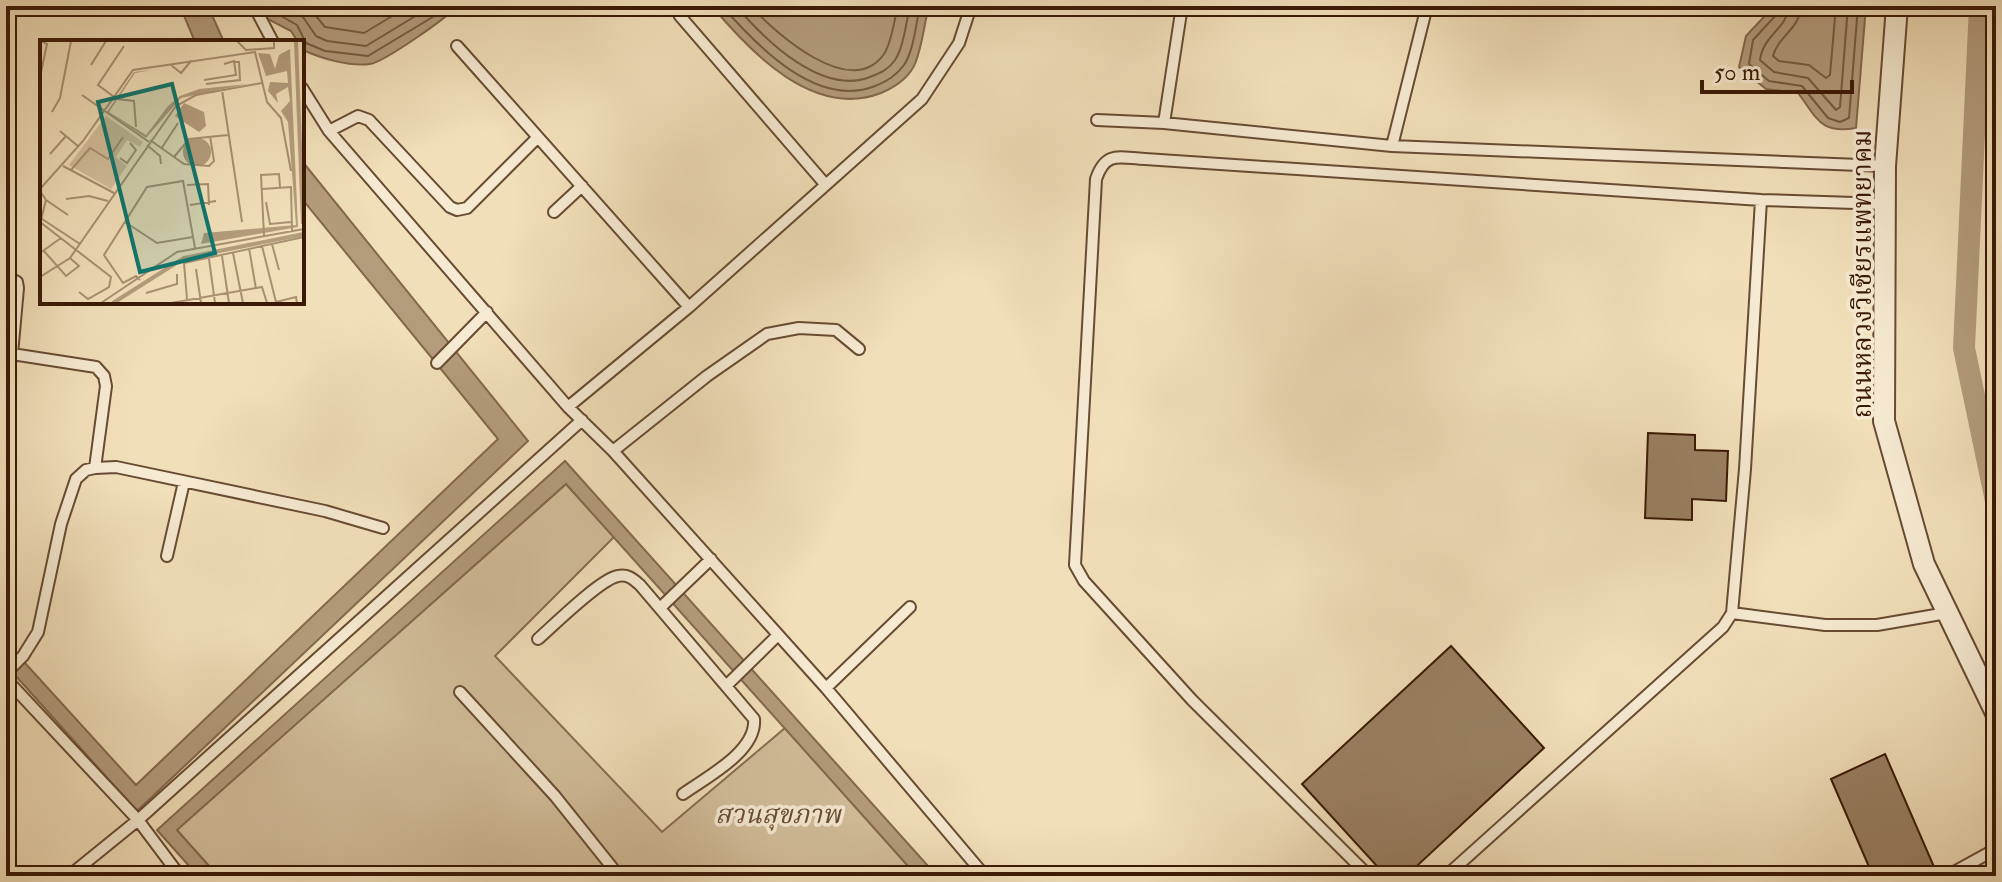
<svg xmlns="http://www.w3.org/2000/svg" width="2002" height="882" viewBox="0 0 2002 882" font-family="'IM FELL Double Pica','Noto Serif Thai',serif">
<style>
.green{fill:#d2be9a;stroke:#866c50;stroke-width:2}
.water{fill:#b39c7c;stroke:#83684c;stroke-width:2}
.lines{fill:none;stroke-linecap:round;stroke-linejoin:round}
.shore{stroke:#765b40;stroke-width:2}
.canal{stroke:#b39c7c;stroke-width:22}
.building{fill:#998063;stroke:#3a1a05;stroke-width:2}
.lane-casing{stroke:#684b32;stroke-width:14}
.street-casing{stroke:#684b32;stroke-width:24}
.lane{stroke:#f6ead2;stroke-width:10}
.street{stroke:#f6ead2;stroke-width:20}
.labels{text-anchor:middle;stroke-width:7;stroke-linejoin:round;paint-order:stroke}
.street-label{font-size:26px;fill:#3a1a05;stroke:#f6ead2}
.park-label{font-size:26px;font-style:italic;fill:#684b32;stroke:#f6ead2}
.inset-river{fill:none;stroke:#b39c7c;stroke-width:4}
.inset-road{fill:none;stroke:#a89071;stroke-width:2}
.view{fill:#0f766e;fill-opacity:0.15;stroke:#0f766e;stroke-width:4}
.inset-edge{fill:none;stroke:#3a1a05;stroke-width:4}
</style>
<rect width="100%" height="100%" fill="#f1dfb9"/>
<filter id="stains"><feTurbulence type="fractalNoise" baseFrequency=".0025" numOctaves="4"/><feColorMatrix values="0 0 0 0 .2 0 0 0 0 .09 0 0 0 0 .02 0 0 0 .5 -.17"/></filter>
<radialGradient id="worn" r=".72"><stop offset=".6" stop-color="#630" stop-opacity="0"/><stop offset="1" stop-color="#630" stop-opacity=".3"/></radialGradient>
<!-- green -->
<path class="green" d="M 566,484 L 614,537 L 495,656 L 662,832 L 785,728 L 917,876 L 218,876 L 176,830 Z"/>
<!-- water -->
<path class="water" d="M 180,6 L 208,6 L 224,42 L 195,42 Z
M 261,6 L 457,6 C 447,18 384,62 370,64 C 350,67 320,58 303,50 L 302,42 L 298,42 L 291,31 L 266,18 Z
M 712,6 L 929,6 C 924,24 922,49 914,66 C 907,79 893,88 881,93 C 814,119 751,53 712,6 Z
M 1774,6 L 1866,6 L 1856,128 C 1820,134 1818,119 1798,93 L 1766,89 L 1739,67 L 1746,36 Z
M 302,161 L 528,441 L 137,811 L 6,665 L 6,642 L 136,785 L 498,439 L 302,199 Z
M 565,461 L 937,876 L 917,876 L 566,484 L 177,830 L 218,876 L 198,876 L 157,830 Z"/>
<g class="lines">
<!-- shore -->
<path class="shore" d="M 270,6 L 274,12 L 297,25 L 306,43 L 325,51 L 368,56 L 441,12 L 447,6
M 283,6 L 303,17 L 316,36 L 327,41 L 366,46 L 432,6
M 308,6 L 325,27 L 364,33 L 409,6
M 722,6 C 757,46 817,109 875,86 C 887,81 896,76 904,65 C 914,50 916,23 920,6
M 736,6 C 765,40 822,96 870,77 C 881,73 889,69 895,60 C 904,46 906,22 910,6
M 751,6 C 775,33 851,101 884,54 C 892,42 894,20 898,6
M 1779,6 L 1777,14 L 1753,40 L 1749,64 L 1769,81 L 1802,86 L 1828,118 L 1840,122 L 1849,118 L 1858,6
M 1789,6 C 1787,29 1763,35 1760,60 L 1774,72 L 1808,78 L 1836,110 L 1840,107 L 1848,6
M 1801,6 C 1800,29 1778,36 1773,56 L 1779,61 L 1809,65 L 1826,78 L 1830,75 L 1836,6"/>
<!-- canal -->
<path class="canal" d="M 1980,6 L 1964,348 L 1996,501"/>
</g>
<!-- building -->
<path class="building" d="M 1648,433 L 1695,435 L 1695,450 L 1728,451 L 1726,501 L 1692,499 L 1692,520 L 1645,518 Z
M 1451,646 L 1544,748 L 1406,876 L 1386,876 L 1302,784 Z
M 1885,754 L 1938,876 L 1873,876 L 1831,779 Z"/>
<g class="lines">
<defs>
<path id="lane" d="M 254,6 L 273,42
M 675,6 L 680,16 L 825,184
M 457,46 L 689,307
M 302,88 L 329,131 L 568,407 L 613,451 L 826,688 L 985,876
M 1097,120 L 1164,123 L 1392,146 L 1885,166
M 1164,123 L 1182,6
M 329,131 L 358,116 L 369,120 L 450,207 L 457,210 L 467,208 L 538,137
M 1392,146 L 1427,6
M 554,212 L 582,186
M 6,276 L 17,282 L 18,288 L 12,354 L 6,380
M 12,354 L 96,367 L 104,376 L 106,386 L 95,468
M 437,363 L 487,312
M 568,407 L 689,307 L 922,99 L 959,43 L 971,6
M 613,451 L 707,376 L 767,334 L 799,328 L 836,330 L 859,349
M 167,556 L 184,482
M 660,608 L 711,559
M 1732,613 L 1825,625 L 1877,625 L 1947,613
M 538,639 C 553,626 600,579 618,576 C 628,574 633,579 640,585 L 754,719 C 757,751 707,777 683,794
M 6,673 L 23,656 L 38,632 L 61,524 L 76,479 L 86,470 L 95,468 L 116,467 L 325,511 L 383,528
M 6,679 L 138,820 L 180,876
M 727,685 L 778,635
M 826,688 L 910,607
M 460,692 L 555,796 L 619,876
M 1956,871 L 1996,849
M 69,876 L 138,820 L 582,420
M 1369,876 L 1192,700 L 1084,581 L 1075,565 L 1096,179 C 1106,150 1120,158 1145,159 L 1761,200 L 1885,204
M 1446,876 L 1723,627 L 1732,613 L 1745,469 L 1761,200"/>
<path id="street" d="M 1897,6 L 1885,166 L 1884,421 L 1924,564 L 1996,713"/>
</defs>
<!-- lane casing -->
<use href="#lane" class="lane-casing"/>
<!-- street casing -->
<use href="#street" class="street-casing"/>
<!-- lane -->
<use href="#lane" class="lane"/>
<!-- street -->
<use href="#street" class="street"/>
</g>
<g class="labels">
<!-- street labels -->
<g class="street-label">
<text transform="translate(1862 274) rotate(-90)" y="9">ถนนหลวงวิเชียรแพทยาคม</text>
</g>
<!-- park labels -->
<g class="park-label">
<text x="778" y="823">สวนสุขภาพ</text>
</g>
</g>
<!-- overview -->
<g transform="translate(40 40)">
<rect width="264" height="264" fill="#f1dfb9"/>
<path d="M 66,76 L 103,102 L 100,107 L 87,100 L 76,117 L 87,126 L 71,149 L 29,125 Z" fill="#d2be9a"/>
<path d="M 250,9 L 258,187 L 161,204 L 164,193 L 256,185 L 248,82 L 241,71 L 250,61 L 248,47 L 236,54 L 238,63 L 228,51 L 230,42 L 248,43 L 247,31 L 226,36 L 218,13 L 230,14 L 235,29 L 239,15 ZM 112,30 L 95,33 L 69,72 L 106,95 L 128,66 L 140,56 L 159,49 L 207,44 L 141,58 L 106,98 L 67,72 L 94,32 ZM 144,63 L 164,72 L 166,86 L 159,92 L 135,76 ZM143 112a14 14 0 1 1 28 0a14 14 0 1 1-28 0Z" fill="#b39c7c"/>
<path class="inset-river" d="M 256,1 L 263,184M 73,263 L 144,218 L 264,194"/>
<path class="inset-road" d="M 197,1 L 206,10 L 234,8 L 234,1M 84,6 L 58,45 L 77,59 L 94,61 L 96,87M 51,25 L 66,1M 131,25 L 141,33 L 151,21M 0,37 L 7,4 L 1,1M 164,40 L 196,35 L 194,21 L 184,24M 166,44 L 200,40 L 199,22 L 195,22M 182,50 L 202,182M 42,55 L 109,102M 12,72 L 20,58 L 31,1M 20,91 L 39,107M 110,100 L 144,124 L 169,126 L 174,121 L 170,96M 107,105 L 120,116 L 121,124M 121,109 L 138,83M 10,114 L 26,96M 134,117 L 149,99 L 188,95M 80,118 L 87,123 L 96,110 L 90,103M 23,126 L 74,153M 31,130 L 50,108 L 68,119 L 83,97M 147,145 L 168,144 L 169,165M 0,149 L 43,101 L 93,30 L 215,12 L 227,62 L 241,78 L 251,131M 222,149 L 251,147 L 252,191M 0,151 L 6,160 L 1,180M 26,159 L 49,156 L 68,161M 6,160 L 28,175M 226,162 L 230,184 L 251,182M 150,165 L 176,161M 2,179 L 40,204M 0,182 L 71,237 L 69,247 L 48,259 L 39,252M 85,182 L 117,203 L 153,197M 224,196 L 221,135 L 239,134 L 240,147M 232,204 L 239,230M 222,206 L 236,262 L 256,257 L 257,263M 209,208 L 216,249M 4,211 L 26,236 L 39,226 L 30,218M 0,213 L 21,198M 193,213 L 203,263M 182,216 L 189,263M 169,219 L 175,263M 156,229 L 161,263M 0,237 L 30,218 L 136,66 L 156,55 L 222,43M 100,240 L 96,236 L 83,243 L 64,215 L 107,147 L 143,141 L 155,208M 106,253 L 137,244 L 137,234M 147,259 L 144,223 L 264,197M 61,263 L 137,212 L 264,189M 131,263 L 222,247 L 227,263"/>
<path class="view" d="M 132,44 L 175,213 L 100,232 L 58,62 Z"/>
<rect width="264" height="264" class="inset-edge"/>
</g>
<!-- margin -->
<rect width="2002" height="882" fill="none" stroke="#f1dfb9" stroke-width="32"/>
<rect x="8" y="8" width="1986" height="866" fill="none" stroke="#3a1a05" stroke-width="4"/>
<rect x="16" y="16" width="1970" height="850" fill="none" stroke="#3a1a05" stroke-width="2"/>
<!-- scale -->
<path d="M1702 80v12h150v-12" fill="none" stroke="#3a1a05" stroke-width="4"/>
<text x="1714" y="80" font-size="24" fill="#3a1a05" stroke="#f6ead2" stroke-width="6" paint-order="stroke">50 m</text>
<rect width="100%" height="100%" filter="url(#stains)"/>
<rect width="100%" height="100%" fill="url(#worn)"/>
</svg>
